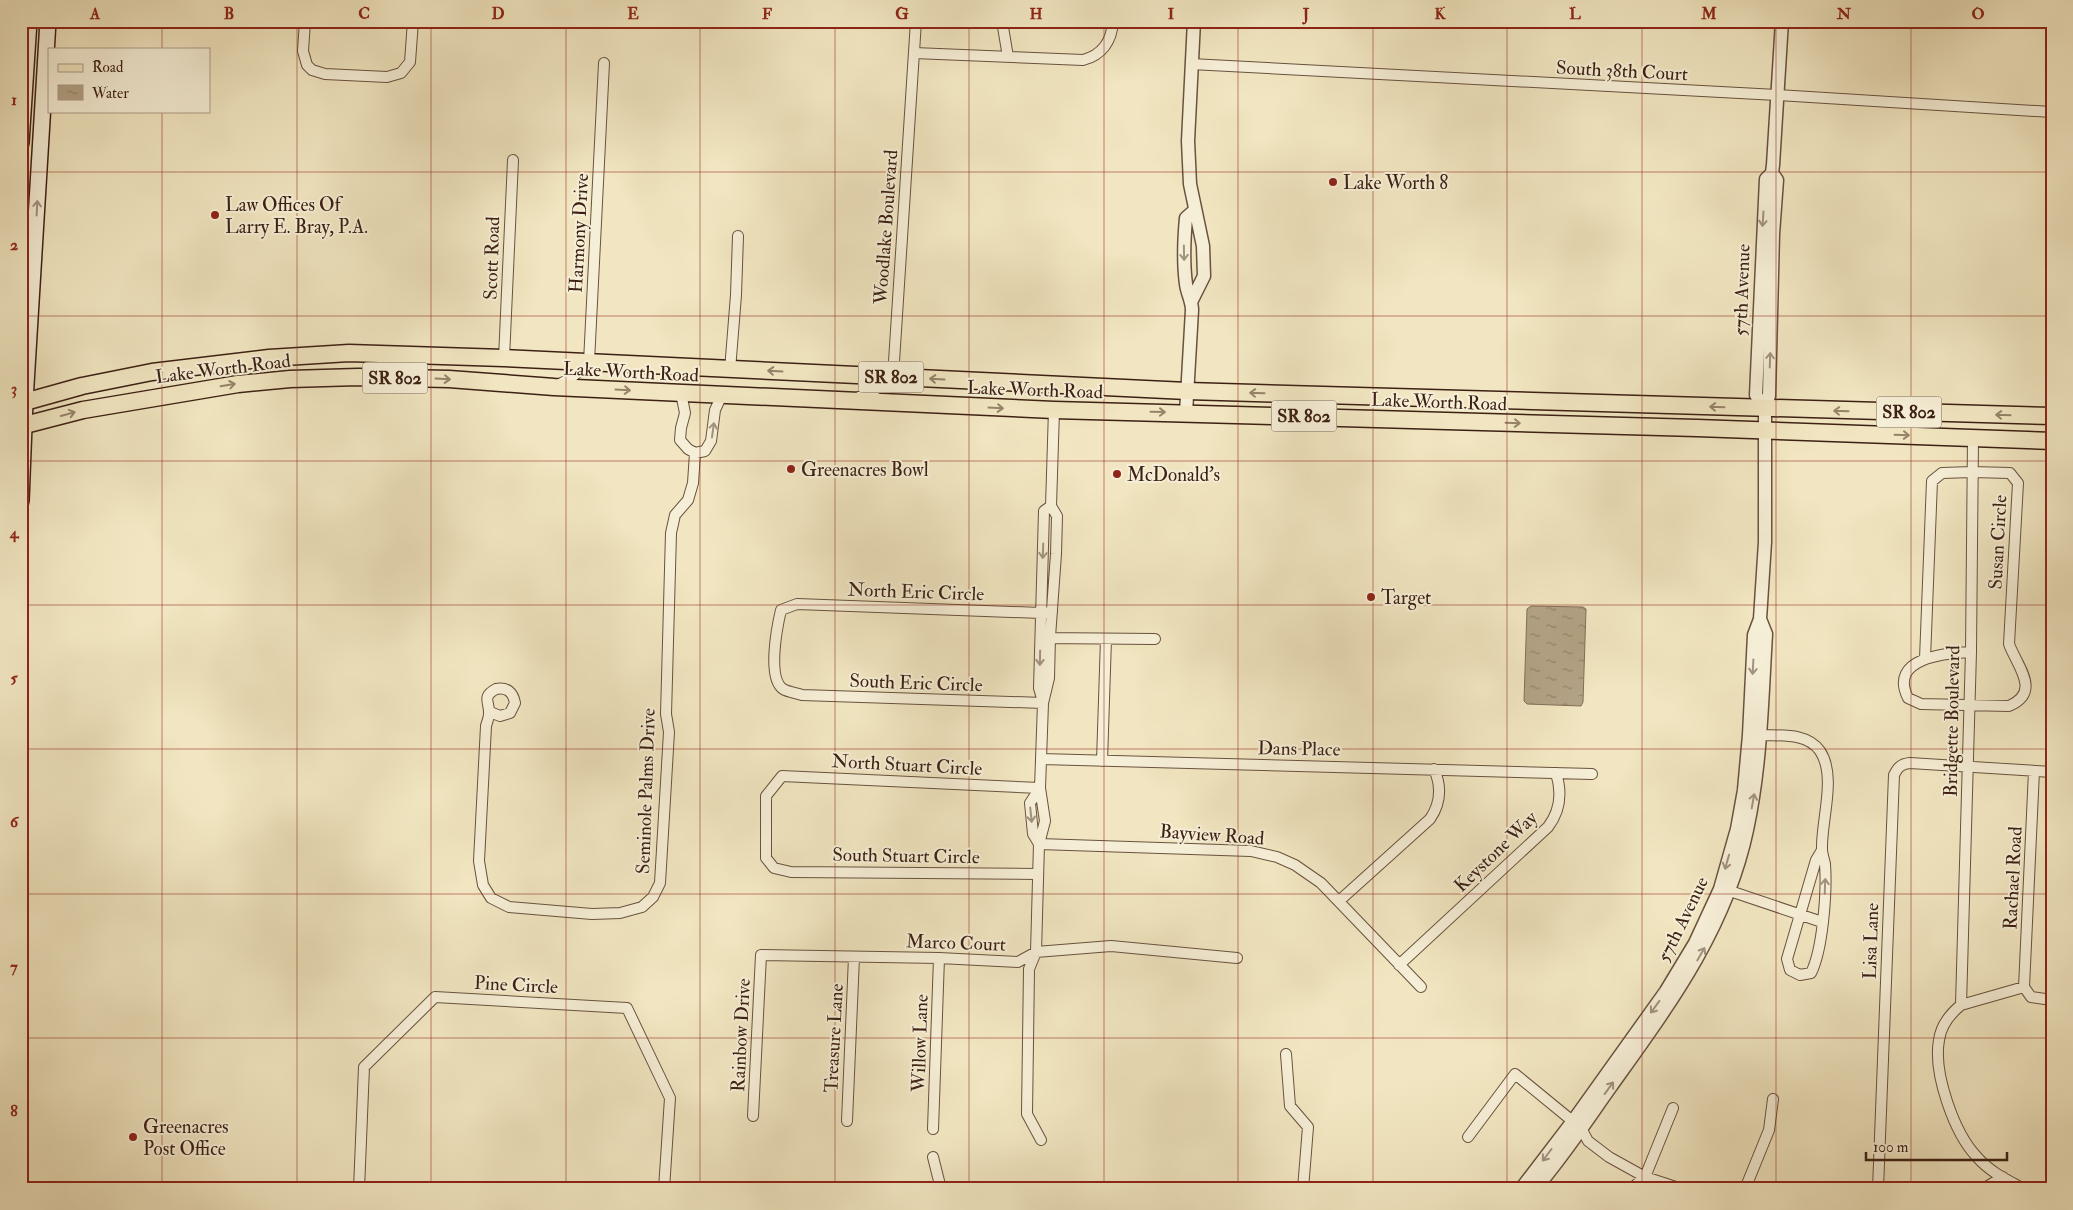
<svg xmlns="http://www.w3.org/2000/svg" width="2073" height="1210" viewBox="0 0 2073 1210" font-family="'IM FELL Double Pica',serif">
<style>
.water{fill:url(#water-ripples);stroke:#836f58}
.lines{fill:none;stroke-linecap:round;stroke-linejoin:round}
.minor-casing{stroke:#69523f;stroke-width:12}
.tertiary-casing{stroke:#69523f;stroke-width:15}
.secondary-casing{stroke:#3c2014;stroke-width:18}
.primary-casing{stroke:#3c2014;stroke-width:19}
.minor{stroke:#f6efd7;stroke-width:10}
.tertiary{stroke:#f6efd7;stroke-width:12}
.secondary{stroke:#f6efd7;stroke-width:15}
.primary{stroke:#f1e6c1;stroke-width:16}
.oneway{stroke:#a2927f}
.oneway2{stroke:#96836a}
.grid{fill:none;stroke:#8f2418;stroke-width:1;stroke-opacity:0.55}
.poi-dot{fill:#8f2418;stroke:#f6efd7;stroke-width:2}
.labels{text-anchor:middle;stroke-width:4;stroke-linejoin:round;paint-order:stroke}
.shield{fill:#f6efd7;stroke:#745e4e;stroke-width:1}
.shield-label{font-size:18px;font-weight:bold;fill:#3c2014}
.street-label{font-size:19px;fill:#3c2014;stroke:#f6efd7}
.poi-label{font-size:19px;fill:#3c2014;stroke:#f6efd7;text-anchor:start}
.neatline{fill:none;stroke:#8f2418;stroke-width:2}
.grid-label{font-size:16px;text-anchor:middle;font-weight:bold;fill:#8f2418}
</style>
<defs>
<pattern id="water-ripples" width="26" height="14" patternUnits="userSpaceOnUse" patternTransform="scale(1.25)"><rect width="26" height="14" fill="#b3a386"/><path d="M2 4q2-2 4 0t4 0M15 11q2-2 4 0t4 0" fill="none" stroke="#93846c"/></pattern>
</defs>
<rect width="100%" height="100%" fill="#f1e6c1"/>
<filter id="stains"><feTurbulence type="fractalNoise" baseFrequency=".004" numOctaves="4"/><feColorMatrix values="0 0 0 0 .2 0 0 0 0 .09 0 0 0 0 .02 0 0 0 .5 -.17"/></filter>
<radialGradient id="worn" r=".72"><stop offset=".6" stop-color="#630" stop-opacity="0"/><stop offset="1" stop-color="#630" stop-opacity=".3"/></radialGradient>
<!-- water -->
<path class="water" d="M 1531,606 L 1583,607 L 1586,609 L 1583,702 L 1581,706 L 1527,704 L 1524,701 L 1527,609 Z"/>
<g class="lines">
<defs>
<path id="minor" d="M 305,21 L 303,51 L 307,65 L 312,70 L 325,74 L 387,77 L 401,73 L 410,62 L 413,21
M 1002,21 L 1008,57
M 914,53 L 1083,60 C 1102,55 1112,41 1113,21
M 1191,64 L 1777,95 L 2052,112
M 504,358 L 513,160
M 730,370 L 736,295 L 738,236
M 558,385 L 571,378 L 589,362 L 604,63
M 681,393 L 685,413 L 681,428 L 680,440 L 688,449 L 695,453 L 705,451 L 711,441 L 715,410 L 722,395
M 859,397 L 871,393 L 893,377 L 916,21
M 1973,438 L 1971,652 L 1961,1005 C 1950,1014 1941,1025 1939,1040 C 1933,1073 1954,1133 1977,1157 C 1990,1172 2007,1180 2024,1189
M 1044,638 L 1155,639
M 1925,659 L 1932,481 L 1942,473 L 1972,472 L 2010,473 L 2018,483 L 2009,644 C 2017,666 2042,692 2009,706 L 1921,704 L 1908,698 C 1888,658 1945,653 1971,652
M 1043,702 L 1039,688 L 1044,511 L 1051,506
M 1043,703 L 802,695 C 796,693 788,692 783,689 C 767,678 777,627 781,610 L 797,604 L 1041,613 L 1052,612
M 490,712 L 500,716 L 510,713 L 515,703 C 513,692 507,687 496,689 C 481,697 490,702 489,714 C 489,718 487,722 486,726 L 479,861 L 483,885 L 491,898 L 509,907 L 592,914 L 620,913 L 642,907 L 653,897 L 660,883 L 669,732 L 666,714 L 671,533 L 675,515 L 688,500 L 693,483 L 695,453
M 1760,735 C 1780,736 1807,732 1820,751 C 1837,776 1821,821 1822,849 C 1822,854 1824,859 1825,864 C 1827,891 1823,949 1811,973 L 1800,975 L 1790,970 L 1787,959 L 1816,860 L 1822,850
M 1041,759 L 1592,774
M 1102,761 L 1106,639
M 1039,844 L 1251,851 L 1277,857 L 1295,865 L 1321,883 L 1421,987
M 1039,844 L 1033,834 L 1030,803 L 1040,788
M 1038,874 L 791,872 L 774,868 L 766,858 L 766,796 L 782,776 L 1040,788
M 1730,891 L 1822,922
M 1339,901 L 1430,819 C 1441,803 1442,787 1434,769
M 1399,965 L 1548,827 C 1561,810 1562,792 1556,773
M 2024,987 L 2034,771
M 2024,987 L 2031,997 L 2052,1000
M 1961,1005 L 2024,987
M 1286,1054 L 1290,1106 L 1308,1127 L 1303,1189
M 753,1116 L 761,955 L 939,958 L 1018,962 L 1036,952 L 1111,946 L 1237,958
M 847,1121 L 854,957
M 933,1129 L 939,958
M 1468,1137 L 1515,1074 L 1581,1128 L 1588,1141 L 1609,1157 L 1645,1177 L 1682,1189
M 1041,1140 L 1027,1114 L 1029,969 L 1036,952 L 1039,844 L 1045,821 L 1040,788 L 1043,703 L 1049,678 L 1050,637 L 1056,554 L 1057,516 L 1051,506 L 1054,410
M 933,1157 L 941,1189
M 359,1189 L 364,1067 L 435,997 L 627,1008 L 670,1098 L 664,1189
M 1631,1189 L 1645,1177 L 1673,1108
M 1745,1189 L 1769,1130 L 1773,1099
M 1878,1189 L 1894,775 C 1898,767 1901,764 1910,763 L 2052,772
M 1983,1189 L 2003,1177"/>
<path id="tertiary" d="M 1192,300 L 1204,276 L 1203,246 L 1190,184 L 1188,141 L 1194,21
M 1765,409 L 1756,395 L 1766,179 L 1772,173 L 1773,165 L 1782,21
M 1186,413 L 1192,310 C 1192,301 1187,293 1186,284 C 1183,262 1184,240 1186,218 L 1195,210
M 1521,1189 L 1573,1121 L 1666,991 L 1695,943 L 1720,889 L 1737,829 L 1744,790 L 1749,735 L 1754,635 L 1760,619 L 1765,542 L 1765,409 L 1769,396 L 1773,234 L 1777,180 L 1772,173
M 1535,1189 C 1563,1157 1587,1120 1612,1085 C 1669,1005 1726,929 1747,830 C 1761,765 1762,700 1766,634 L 1760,619"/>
<path id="secondary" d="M 21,143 L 29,21
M 21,501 L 25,401 L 48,21"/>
<path id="primary" d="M 21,403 L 82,386 L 152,372 L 269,358 L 349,353 L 504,358 L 1187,391 L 2052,416
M 21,426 L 83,410 L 238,384 L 290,379 L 358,377 L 449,379 L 554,387 L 1054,410 L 1697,428 L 2052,441"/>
</defs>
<!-- minor casing -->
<use href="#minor" class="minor-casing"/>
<!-- tertiary casing -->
<use href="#tertiary" class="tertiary-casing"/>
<!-- secondary casing -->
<use href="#secondary" class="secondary-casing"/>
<!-- primary casing -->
<use href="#primary" class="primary-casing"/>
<!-- minor -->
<use href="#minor" class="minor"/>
<!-- tertiary -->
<use href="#tertiary" class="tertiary"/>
<!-- secondary -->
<use href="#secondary" class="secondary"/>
<!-- primary -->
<use href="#primary" class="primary"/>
</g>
<!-- one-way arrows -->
<defs><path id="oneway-shaft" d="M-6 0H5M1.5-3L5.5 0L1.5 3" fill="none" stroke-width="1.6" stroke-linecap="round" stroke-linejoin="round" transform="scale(1.25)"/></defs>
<g class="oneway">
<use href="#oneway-shaft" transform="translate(37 208) rotate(-87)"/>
<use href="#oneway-shaft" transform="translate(1763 219) rotate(94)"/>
<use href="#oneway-shaft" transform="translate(1184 253) rotate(89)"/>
<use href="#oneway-shaft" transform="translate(1770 360) rotate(-88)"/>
<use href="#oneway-shaft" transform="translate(713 430) rotate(-82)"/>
<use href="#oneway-shaft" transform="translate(1043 551) rotate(92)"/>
<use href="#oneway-shaft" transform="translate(1040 658) rotate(91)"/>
<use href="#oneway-shaft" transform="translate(1753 667) rotate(93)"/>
<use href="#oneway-shaft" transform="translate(1753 801) rotate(-80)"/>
<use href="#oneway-shaft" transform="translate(1031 815) rotate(84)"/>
<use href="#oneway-shaft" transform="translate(1727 862) rotate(106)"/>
<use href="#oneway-shaft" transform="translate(1825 886) rotate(-88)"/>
<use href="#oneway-shaft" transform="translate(1701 954) rotate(-60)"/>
<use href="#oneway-shaft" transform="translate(1655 1007) rotate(126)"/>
<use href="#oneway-shaft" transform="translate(1609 1088) rotate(-54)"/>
<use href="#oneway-shaft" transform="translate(1547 1155) rotate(127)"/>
</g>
<g class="oneway2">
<use href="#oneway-shaft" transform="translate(775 371) rotate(-177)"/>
<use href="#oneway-shaft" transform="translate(443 379) rotate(3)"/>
<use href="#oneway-shaft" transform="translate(937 379) rotate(-177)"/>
<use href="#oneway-shaft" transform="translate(228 385) rotate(-9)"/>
<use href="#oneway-shaft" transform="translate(623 390) rotate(3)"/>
<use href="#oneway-shaft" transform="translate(1257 393) rotate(-178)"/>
<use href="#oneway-shaft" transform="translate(1717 407) rotate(-178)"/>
<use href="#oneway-shaft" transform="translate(996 408) rotate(3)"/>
<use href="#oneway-shaft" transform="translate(1841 411) rotate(-178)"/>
<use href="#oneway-shaft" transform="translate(1158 412) rotate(1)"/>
<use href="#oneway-shaft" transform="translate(68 414) rotate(-15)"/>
<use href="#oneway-shaft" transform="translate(2003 415) rotate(-178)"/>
<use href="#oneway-shaft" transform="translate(1513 423) rotate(2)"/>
<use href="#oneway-shaft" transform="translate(1902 435) rotate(2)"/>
</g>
<!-- grid -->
<path class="grid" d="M 162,21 L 162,49M 297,21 L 297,1189M 431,21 L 431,1189M 566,21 L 566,1189M 700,21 L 700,1189M 835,21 L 835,1189M 969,21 L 969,1189M 1104,21 L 1104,1189M 1238,21 L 1238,1189M 1373,21 L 1373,1189M 1507,21 L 1507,1189M 1642,21 L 1642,1189M 1776,21 L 1776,1189M 1911,21 L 1911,1189M 162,111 L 162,1189M 21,172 L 2052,172M 21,316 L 2052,316M 21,461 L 2052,461M 21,605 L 2052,605M 21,749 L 2052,749M 21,894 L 2052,894M 21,1038 L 2052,1038"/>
<!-- markers -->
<g class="poi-dot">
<circle cx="1333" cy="182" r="5"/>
<circle cx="215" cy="215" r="5"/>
<circle cx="791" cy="469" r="5"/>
<circle cx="1117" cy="474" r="5"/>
<circle cx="1371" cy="597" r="5"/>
<circle cx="133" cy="1137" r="5"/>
</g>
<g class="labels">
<!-- shield labels -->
<g class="shield">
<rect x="858.5" y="361.5" width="65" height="31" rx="4"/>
<rect x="362.5" y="362.5" width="65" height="31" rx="4"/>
<rect x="1876.5" y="396.5" width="65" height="31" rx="4"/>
<rect x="1271.5" y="400.5" width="65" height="31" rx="4"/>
</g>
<g class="shield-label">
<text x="891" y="383">SR 802</text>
<text x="395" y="384">SR 802</text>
<text x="1909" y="418">SR 802</text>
<text x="1304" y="422">SR 802</text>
</g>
<!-- street labels -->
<g class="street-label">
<text transform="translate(1622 70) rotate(3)" y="7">South 38th Court</text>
<text transform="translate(885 227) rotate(-86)" y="7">Woodlake Boulevard</text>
<text transform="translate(578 233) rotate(-87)" y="7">Harmony Drive</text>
<text transform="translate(491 258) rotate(-88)" y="7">Scott Road</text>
<text transform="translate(1741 290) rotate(-88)" y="7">57th Avenue</text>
<text transform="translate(223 368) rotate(-7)" y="7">Lake Worth Road</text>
<text transform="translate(631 371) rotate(3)" y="7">Lake Worth Road</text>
<text transform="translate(1035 389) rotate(2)" y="7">Lake Worth Road</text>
<text transform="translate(1439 401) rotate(2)" y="7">Lake Worth Road</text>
<text transform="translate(1997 542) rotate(-87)" y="7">Susan Circle</text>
<text transform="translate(916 591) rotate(2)" y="7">North Eric Circle</text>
<text transform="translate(916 682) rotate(2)" y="7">South Eric Circle</text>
<text transform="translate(1951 721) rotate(-89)" y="7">Bridgette Boulevard</text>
<text transform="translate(1299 748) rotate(1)" y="7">Dans Place</text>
<text transform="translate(907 764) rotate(3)" y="7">North Stuart Circle</text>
<text transform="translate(645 791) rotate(-88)" y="7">Seminole Palms Drive</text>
<text transform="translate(1212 834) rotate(4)" y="7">Bayview Road</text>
<text transform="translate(1495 851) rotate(-44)" y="7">Keystone Way</text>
<text transform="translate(906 855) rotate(1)" y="7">South Stuart Circle</text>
<text transform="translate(2012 878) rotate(-87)" y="7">Rachael Road</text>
<text transform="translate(1682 919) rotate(-64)" y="7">57th Avenue</text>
<text transform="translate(1870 941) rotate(-88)" y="7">Lisa Lane</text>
<text transform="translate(956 942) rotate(2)" y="7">Marco Court</text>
<text transform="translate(516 984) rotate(3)" y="7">Pine Circle</text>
<text transform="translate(740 1035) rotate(-87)" y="7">Rainbow Drive</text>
<text transform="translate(833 1038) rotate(-87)" y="7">Treasure Lane</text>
<text transform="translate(919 1043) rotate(-88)" y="7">Willow Lane</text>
</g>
<!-- poi labels -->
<g class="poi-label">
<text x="1343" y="189">Lake Worth 8</text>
<text x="225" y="211">Law Offices Of<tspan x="225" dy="22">Larry E. Bray, P.A.</tspan></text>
<text x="801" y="476">Greenacres Bowl</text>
<text x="1127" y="481">McDonald's</text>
<text x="1381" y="604">Target</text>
<text x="143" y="1133">Greenacres<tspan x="143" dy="22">Post Office</tspan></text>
</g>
</g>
<!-- margin -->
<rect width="2073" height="1210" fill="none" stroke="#f1e6c1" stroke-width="55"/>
<!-- legend -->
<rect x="48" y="48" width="162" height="65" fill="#f6efd7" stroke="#ac9c89"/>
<rect x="58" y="64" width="25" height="8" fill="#f1e6c1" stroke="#ac9c89"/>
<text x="92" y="72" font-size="15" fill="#3c2014">Road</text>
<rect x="58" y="85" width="25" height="15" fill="url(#water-ripples)" stroke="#ac9c89"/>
<text x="92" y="98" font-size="15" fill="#3c2014">Water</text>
<!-- scale -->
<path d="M1866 1152v8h141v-8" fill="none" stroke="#3c2014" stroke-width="2.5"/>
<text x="1873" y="1152" font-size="15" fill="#3c2014" stroke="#f6efd7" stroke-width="4" paint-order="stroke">100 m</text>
<rect x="28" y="28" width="2018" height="1154" class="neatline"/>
<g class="grid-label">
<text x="95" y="19">A</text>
<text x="229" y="19">B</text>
<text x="364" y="19">C</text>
<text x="498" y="19">D</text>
<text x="633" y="19">E</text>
<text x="767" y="19">F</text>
<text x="902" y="19">G</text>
<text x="1036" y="19">H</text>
<text x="1171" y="19">I</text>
<text x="1306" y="19">J</text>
<text x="1440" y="19">K</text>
<text x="1575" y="19">L</text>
<text x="1709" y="19">M</text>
<text x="1844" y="19">N</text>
<text x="1978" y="19">O</text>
<text x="14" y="105">1</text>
<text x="14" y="250">2</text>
<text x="14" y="394">3</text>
<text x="14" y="538">4</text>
<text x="14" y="683">5</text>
<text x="14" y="827">6</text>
<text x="14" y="972">7</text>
<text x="14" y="1116">8</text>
</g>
<rect width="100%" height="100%" filter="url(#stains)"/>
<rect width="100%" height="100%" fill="url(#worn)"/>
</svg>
